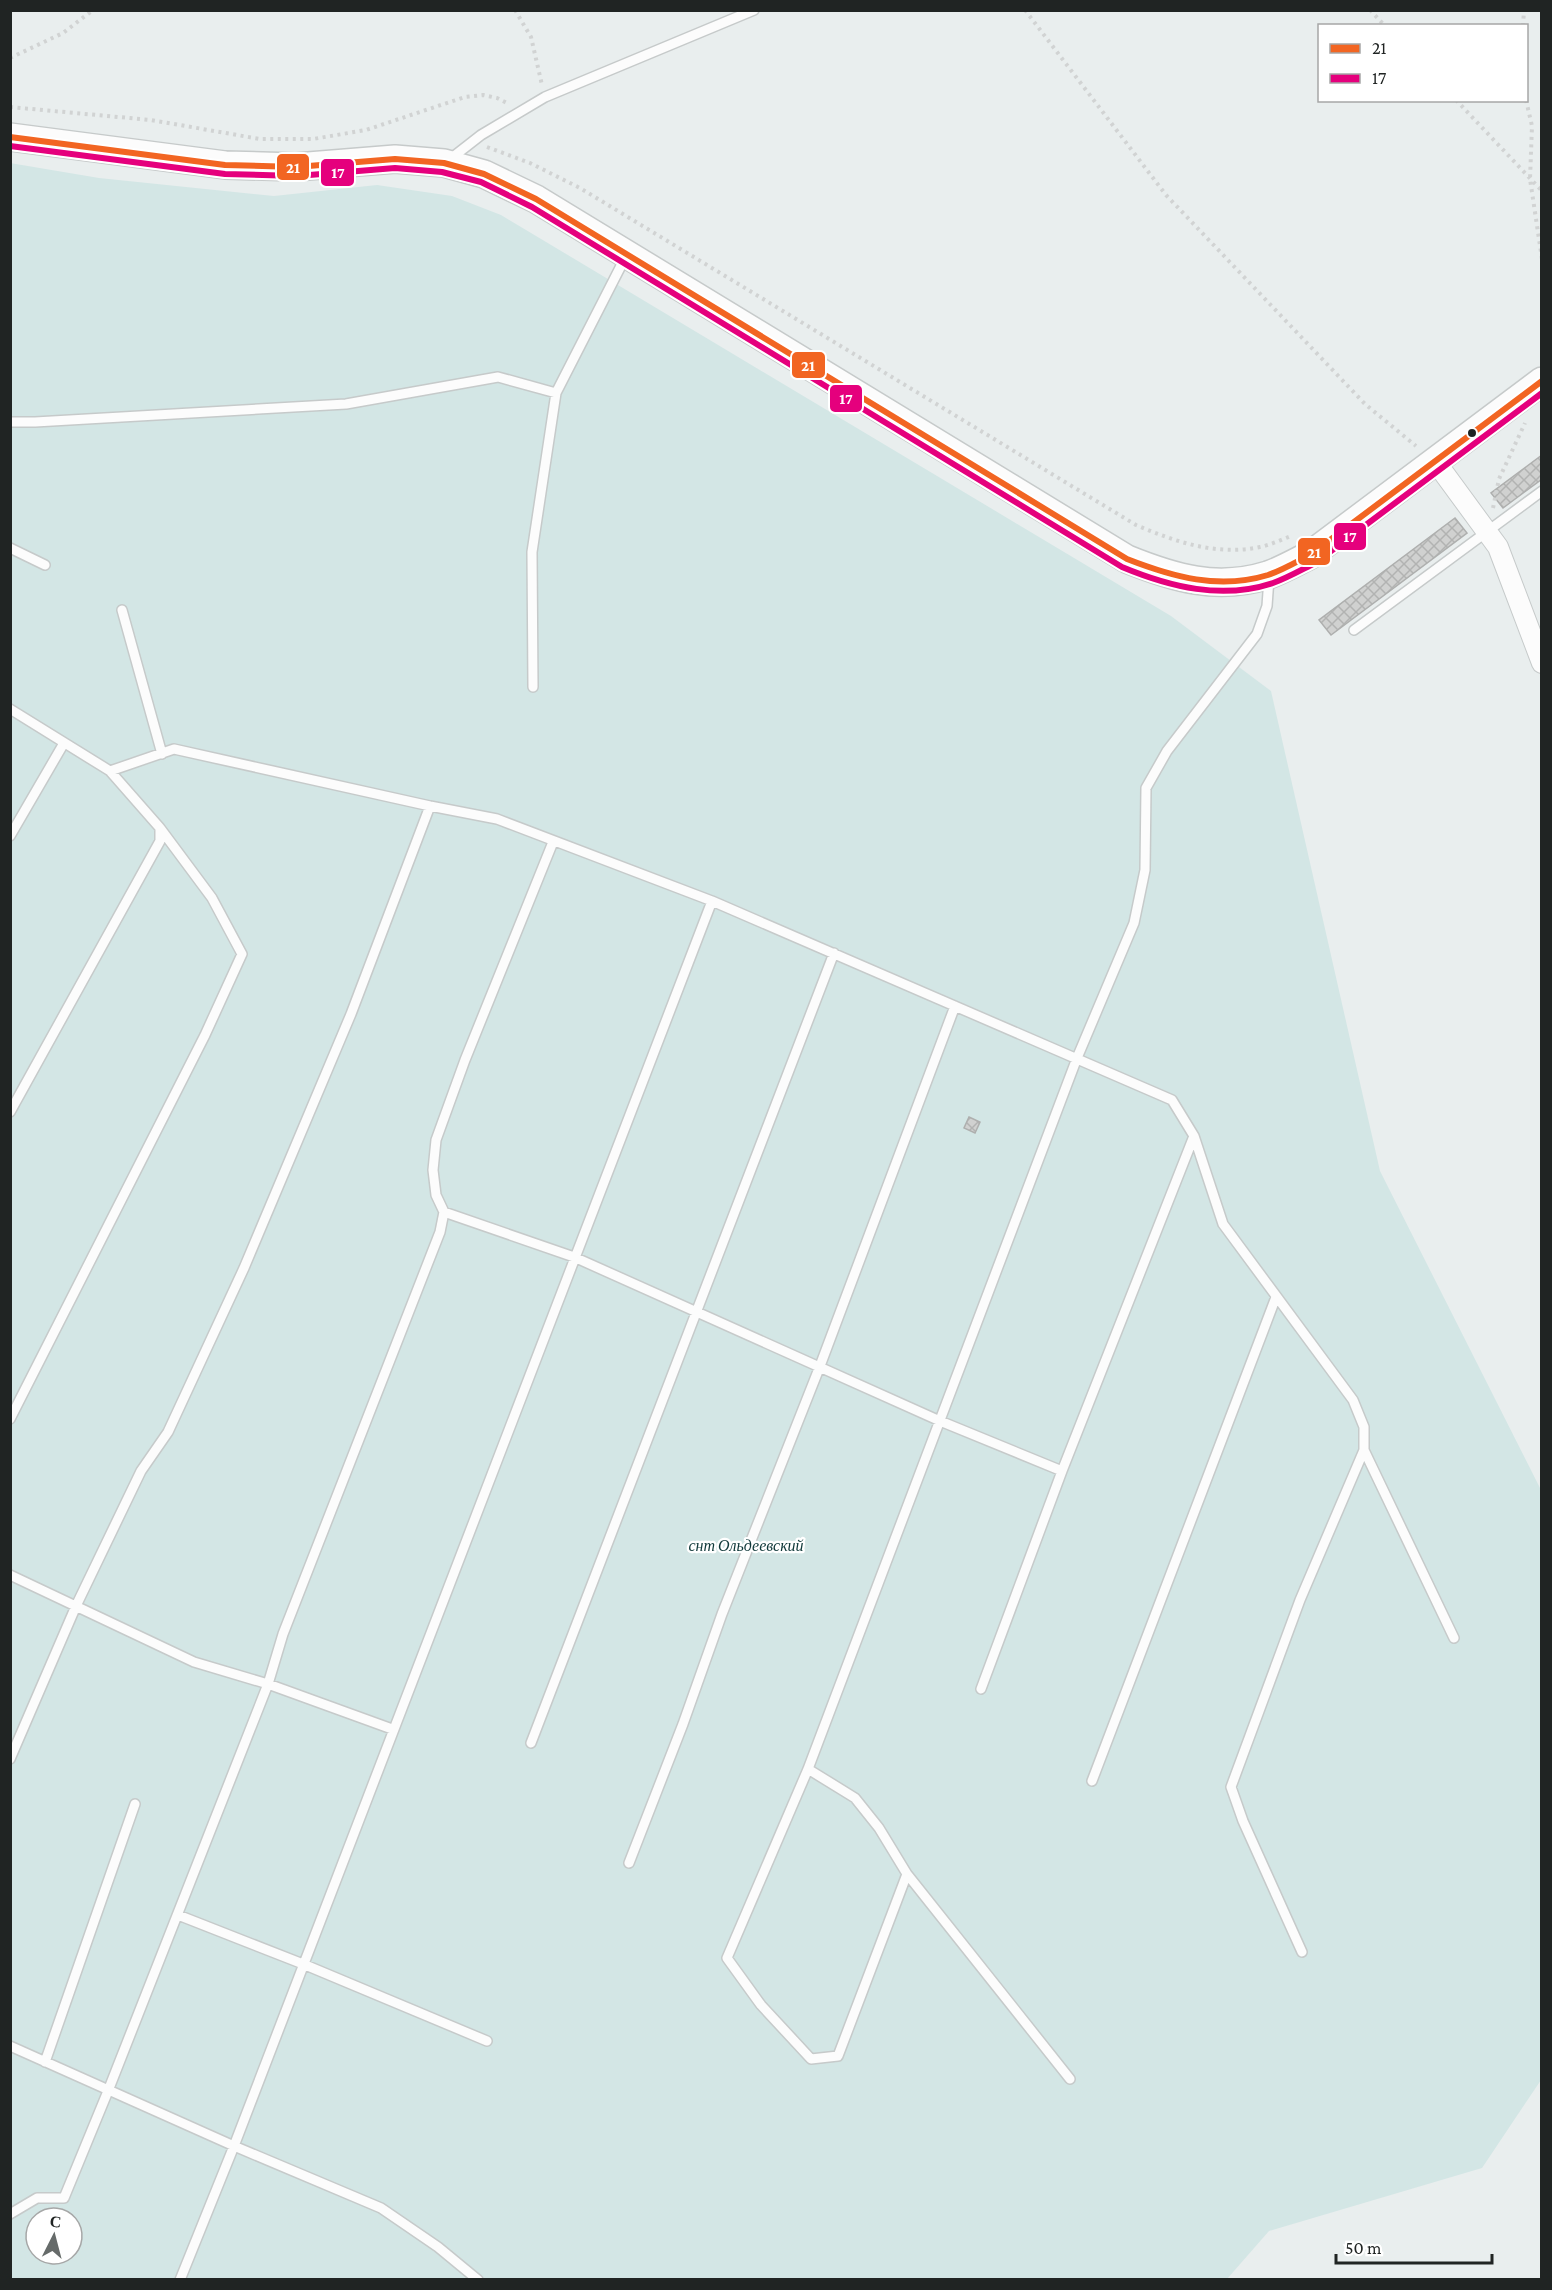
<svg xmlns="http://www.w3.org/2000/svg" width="1552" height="2290" viewBox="0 0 1552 2290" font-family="'Crimson Pro',serif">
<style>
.garden{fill:#d3e6e5;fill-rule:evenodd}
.building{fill:url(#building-cross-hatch);stroke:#aeafae;stroke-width:1.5}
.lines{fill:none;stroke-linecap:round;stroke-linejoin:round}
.lane-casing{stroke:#c6caca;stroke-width:12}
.street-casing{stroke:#c6caca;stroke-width:22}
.secondary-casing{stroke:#c6caca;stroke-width:30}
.path{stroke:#d1d3d3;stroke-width:4;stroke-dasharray:3 4.5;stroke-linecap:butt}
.lane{stroke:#fcfcfc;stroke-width:9}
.street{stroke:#fcfcfc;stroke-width:20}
.secondary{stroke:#fcfcfc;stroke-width:27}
.bus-1-casing{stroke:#fff;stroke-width:10}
.bus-2-casing{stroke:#fff;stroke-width:10}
.bus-1{stroke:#f26522;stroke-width:6}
.bus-2{stroke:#e5007d;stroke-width:6}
.bus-dot{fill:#202423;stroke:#fff;stroke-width:2}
.labels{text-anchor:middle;stroke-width:4.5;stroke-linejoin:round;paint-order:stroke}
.park-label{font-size:16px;font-style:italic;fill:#0f3839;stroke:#fff}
.line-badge{stroke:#fff;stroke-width:2}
.badge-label{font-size:16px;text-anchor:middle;font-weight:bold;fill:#fff}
</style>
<defs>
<pattern id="building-cross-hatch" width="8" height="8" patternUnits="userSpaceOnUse" patternTransform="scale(1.5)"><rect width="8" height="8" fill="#d0d1d0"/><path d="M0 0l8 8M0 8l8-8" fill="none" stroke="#b2b3b2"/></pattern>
</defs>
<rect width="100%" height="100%" fill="#e9eeee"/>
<!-- garden -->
<path class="garden" d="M 10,163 L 99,178 L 274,196 L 377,185 L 452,196 L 501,215 L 1171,616 L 1271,691 L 1380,1171 L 1541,1490 L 1541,2080 L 1482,2168 L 1269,2231 L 1227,2279 L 11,2279 ZM 36,2218 L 72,2218 L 72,2254 L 36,2254 Z"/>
<!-- building -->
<path class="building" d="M 1542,455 L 1542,479 L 1503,508 L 1491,493 Z
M 1455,518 L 1467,533 L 1331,635 L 1319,620 Z
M 969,1117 L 980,1122 L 975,1133 L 964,1128 Z"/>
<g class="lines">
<defs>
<path id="lane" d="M 449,160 L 481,135 L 545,97 L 754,10
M 10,422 L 35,422 L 346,404 L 498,377 L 556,393
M 10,548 L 45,565
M 122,610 L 162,754
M 1354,630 L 1542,491
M 533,687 L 532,552 L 556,393 L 626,256
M 10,709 L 110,771 L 174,749 L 430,806 L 497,819 L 712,901 L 1172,1100 L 1194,1136 L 1223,1224 L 1353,1400 L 1364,1427 L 1364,1450 L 1300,1600 L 1231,1787 L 1243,1821 L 1302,1952
M 10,836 L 64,743
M 10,1112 L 160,841 L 160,828 L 110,771
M 444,1212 L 574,1257 L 940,1421 L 1062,1471
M 10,1419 L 205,1035 L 242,954 L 212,898 L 160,828
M 1364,1450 L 1454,1638
M 10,1575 L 194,1662 L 268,1684 L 392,1729
M 981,1689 L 1062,1471 L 1194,1136
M 531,1743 L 834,953
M 10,1759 L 76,1606 L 141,1471 L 168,1432 L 244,1268 L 351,1014 L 430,806
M 808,1769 L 855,1798 L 879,1828 L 907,1874 L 838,2056 L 811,2059 L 761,2005 L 727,1958 L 808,1769 L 1077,1058 L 1134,923 L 1145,870 L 1146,788 L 1167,751 L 1257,634 L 1267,606 L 1269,578
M 1092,1781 L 1276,1297
M 629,1863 L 683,1724 L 722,1614 L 820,1366 L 955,1006
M 907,1874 L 1070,2079
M 178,1915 L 303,1964 L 487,2041
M 10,2046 L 234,2146 L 381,2208 L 438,2247 L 478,2280
M 45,2062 L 135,1804
M 10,2214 L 37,2198 L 64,2198 L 108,2091 L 268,1684 L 283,1634 L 440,1232 L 444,1212 L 436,1195 L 433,1170 L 436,1140 L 465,1060 L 553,842
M 180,2280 L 234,2146 L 712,901"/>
<path id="street" d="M 1435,461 L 1498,547 L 1542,663"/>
<path id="secondary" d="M 10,137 L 225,165 L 296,167 L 395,159 L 444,163 L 484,174 L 536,199 L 1127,559 C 1174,578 1217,591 1268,575 C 1282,570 1296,562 1310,555 L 1542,381"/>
</defs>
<!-- lane casing -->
<use href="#lane" class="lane-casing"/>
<!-- street casing -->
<use href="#street" class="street-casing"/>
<!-- secondary casing -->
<use href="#secondary" class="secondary-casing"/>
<!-- path -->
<path class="path" d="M 515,10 L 531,37 L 542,85
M 1025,10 L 1166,195 L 1365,404 L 1416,446
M 1370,10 L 1385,26
M 1523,26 L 1524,10
M 10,58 L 63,33 L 93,10
M 1456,100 L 1542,191
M 1526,100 L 1532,126 L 1530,179 L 1542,259
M 10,107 L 151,120 L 260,139 L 313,139 L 366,130 L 465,97 L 483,95 L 497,98 L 507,103
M 487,147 L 530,163 L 580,188 L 1136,525 C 1176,542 1216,556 1260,547 C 1270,545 1281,540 1291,536
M 1493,508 L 1499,479 L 1525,423"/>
<!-- lane -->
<use href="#lane" class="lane"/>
<!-- street -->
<use href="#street" class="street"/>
<!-- secondary -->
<use href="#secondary" class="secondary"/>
<defs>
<path id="bus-1" d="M 10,137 L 225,165 L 296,167 L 395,159 L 444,163 L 484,174 L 536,199 L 1127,559 C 1173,577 1219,590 1268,575 C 1283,570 1296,562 1310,555 L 1542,381"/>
<path id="bus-2" d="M 10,146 L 225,174 L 297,176 L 395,168 L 442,172 L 481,182 L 532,207 L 1122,567 C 1170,587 1222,600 1273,583 C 1287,578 1301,570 1315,563 L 1542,393"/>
</defs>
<!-- bus-1 casing -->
<use href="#bus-1" class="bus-1-casing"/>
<!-- bus-2 casing -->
<use href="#bus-2" class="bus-2-casing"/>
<!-- bus-1 -->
<use href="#bus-1" class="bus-1"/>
<!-- bus-2 -->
<use href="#bus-2" class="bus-2"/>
</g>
<!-- markers -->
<circle class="bus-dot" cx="1472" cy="433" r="5"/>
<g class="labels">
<!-- park labels -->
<g class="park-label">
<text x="746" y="1551">снт Ольдеевский</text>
</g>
</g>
<g class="line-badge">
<rect x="276" y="153" width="34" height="28" rx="6" fill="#f26522"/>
<rect x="320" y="158" width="35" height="29" rx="6" fill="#e5007d"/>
<rect x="791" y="351" width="35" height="28" rx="6" fill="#f26522"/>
<rect x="829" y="384" width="34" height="29" rx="6" fill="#e5007d"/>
<rect x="1333" y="522" width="34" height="29" rx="6" fill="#e5007d"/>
<rect x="1297" y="537" width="34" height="29" rx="6" fill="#f26522"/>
</g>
<g class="badge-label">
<text x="293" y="173">21</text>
<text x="338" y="178">17</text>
<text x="808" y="371">21</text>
<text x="846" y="404">17</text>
<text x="1350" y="542">17</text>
<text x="1314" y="558">21</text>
</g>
<!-- border -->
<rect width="1552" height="2290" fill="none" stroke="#202423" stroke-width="24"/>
<!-- legend -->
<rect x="1318" y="24" width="210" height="78" fill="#ffffff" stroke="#a6a7a7" stroke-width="1.5"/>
<rect x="1330" y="44" width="30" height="9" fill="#f26522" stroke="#a6a7a7" stroke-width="1.5"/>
<text x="1372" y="54" font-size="18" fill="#202423">21</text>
<rect x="1330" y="74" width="30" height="9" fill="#e5007d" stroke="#a6a7a7" stroke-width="1.5"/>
<text x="1372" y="84" font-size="18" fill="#202423">17</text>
<!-- north arrow -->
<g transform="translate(54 2236) rotate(6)"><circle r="28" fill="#ffffff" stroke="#a6a7a7" stroke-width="1.5"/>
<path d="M0-4.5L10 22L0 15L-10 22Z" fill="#666b6a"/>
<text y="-9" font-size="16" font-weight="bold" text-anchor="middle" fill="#202423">С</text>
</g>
<!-- scale -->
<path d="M1336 2254v9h156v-9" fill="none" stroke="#202423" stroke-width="3"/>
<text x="1345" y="2254" font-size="18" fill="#202423" stroke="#ffffff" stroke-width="4.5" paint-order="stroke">50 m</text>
</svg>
